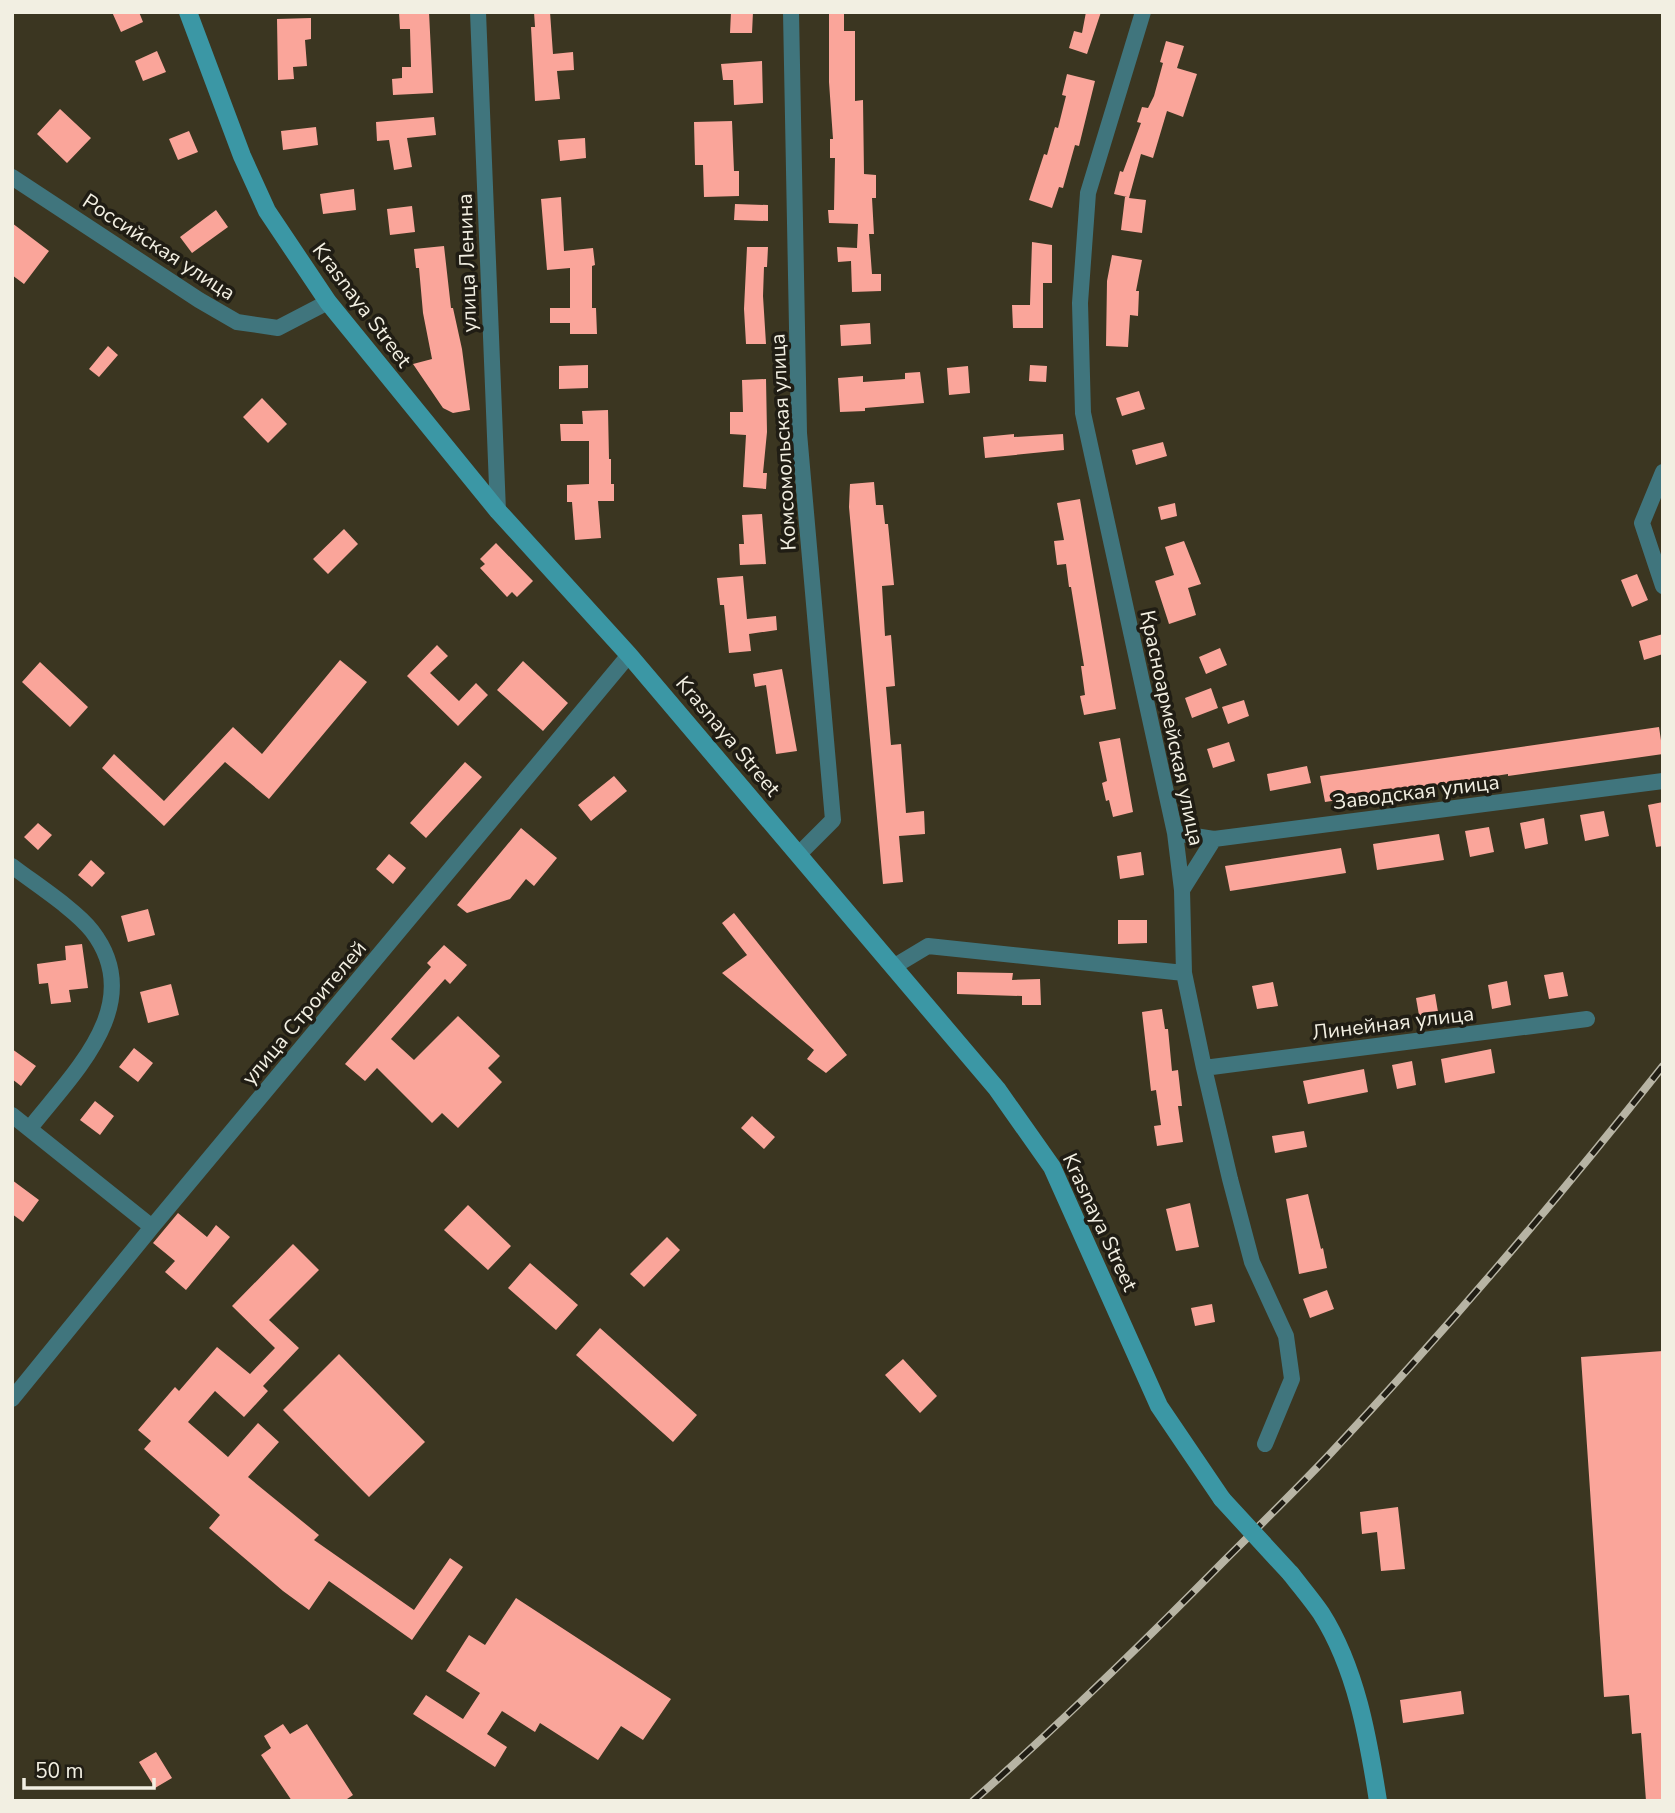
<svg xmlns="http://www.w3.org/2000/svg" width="1675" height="1813" viewBox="0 0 1675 1813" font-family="'Nunito Sans',sans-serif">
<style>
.building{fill:#faa59a}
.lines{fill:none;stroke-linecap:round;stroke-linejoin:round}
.minor{stroke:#40757d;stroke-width:16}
.secondary{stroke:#3b97a5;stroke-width:18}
.rail-casing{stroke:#b7b4a4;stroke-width:8}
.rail{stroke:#201d14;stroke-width:5;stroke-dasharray:16;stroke-linecap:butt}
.secondary-bridge{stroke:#3b97a5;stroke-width:18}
.labels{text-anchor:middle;stroke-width:7;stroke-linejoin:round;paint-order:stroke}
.street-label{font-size:21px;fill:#f2efe2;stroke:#201d14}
</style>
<rect width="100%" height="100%" fill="#3b3621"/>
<!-- building -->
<path class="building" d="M 112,12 L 139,12 L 143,22 L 121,32 Z
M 399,12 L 429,12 L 433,93 L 393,95 L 392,79 L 402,78 L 402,67 L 411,67 L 410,29 L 400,29 Z
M 534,12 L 550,12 L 553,54 L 573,52 L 574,70 L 557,71 L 560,99 L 535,101 L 531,27 L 535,27 Z
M 731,12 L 753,12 L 752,33 L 730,33 Z
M 829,12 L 844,12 L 844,31 L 855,31 L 855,101 L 863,100 L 864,174 L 876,175 L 876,198 L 872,198 L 874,234 L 869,234 L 872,274 L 881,274 L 881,291 L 852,292 L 851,261 L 838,262 L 837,247 L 857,248 L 858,224 L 829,223 L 828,210 L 834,210 L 835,158 L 830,158 L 830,139 L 833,139 L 829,82 Z
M 1086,12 L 1101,12 L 1087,54 L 1069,48 L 1074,31 L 1082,33 Z
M 311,18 L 311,39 L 305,40 L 307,66 L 293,67 L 294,79 L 278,80 L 277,19 Z
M 1166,41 L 1184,46 L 1177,68 L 1197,74 L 1183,117 L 1167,111 L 1153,158 L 1141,154 L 1129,198 L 1146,200 L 1142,233 L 1121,230 L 1125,197 L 1127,197 L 1114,194 L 1120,171 L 1123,172 L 1141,123 L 1137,122 L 1142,107 L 1148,108 L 1154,96 L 1163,63 L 1160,62 Z
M 157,51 L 166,72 L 143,81 L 135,61 Z
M 762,61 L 763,103 L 734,105 L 733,80 L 723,80 L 721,64 Z
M 1067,74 L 1095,81 L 1079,146 L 1075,145 L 1063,188 L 1059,187 L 1052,208 L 1029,200 L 1044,154 L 1047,155 L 1055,127 L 1058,128 L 1066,96 L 1062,95 Z
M 60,109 L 91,138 L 67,163 L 37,134 Z
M 434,117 L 436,135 L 407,138 L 412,167 L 394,170 L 389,140 L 377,141 L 376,122 Z
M 732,121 L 734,171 L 739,171 L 739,196 L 704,197 L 703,165 L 695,165 L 694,122 Z
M 316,127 L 318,145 L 283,150 L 281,131 Z
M 189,131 L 198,152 L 178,160 L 169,139 Z
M 585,138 L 586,158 L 560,161 L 558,140 Z
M 354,189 L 356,210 L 323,214 L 320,194 Z
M 561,197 L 564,251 L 593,248 L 595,265 L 592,266 L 592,308 L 596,308 L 597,334 L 570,334 L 570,323 L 550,323 L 550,308 L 570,308 L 570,268 L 547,270 L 541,199 Z
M 735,204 L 768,205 L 768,221 L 734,220 Z
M 412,206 L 415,232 L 390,235 L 387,209 Z
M 216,210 L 228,227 L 192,253 L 180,237 Z
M 12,223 L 49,251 L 24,284 L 12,275 Z
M 1032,242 L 1052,245 L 1052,283 L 1043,283 L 1043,328 L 1013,328 L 1012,305 L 1030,305 Z
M 444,246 L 451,308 L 453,308 L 462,349 L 470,410 L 453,413 L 443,408 L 413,364 L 432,359 L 423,313 L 419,268 L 416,268 L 414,249 Z
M 747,247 L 768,247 L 767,267 L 764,267 L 763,296 L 766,344 L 746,344 L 744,309 Z
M 1112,255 L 1142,260 L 1136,291 L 1139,291 L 1138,316 L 1130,315 L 1128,347 L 1106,346 L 1107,281 Z
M 870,323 L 871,344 L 841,346 L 840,325 Z
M 108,346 L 118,355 L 99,377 L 89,369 Z
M 588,365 L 588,388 L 559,389 L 559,366 Z
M 1030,365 L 1047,366 L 1046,382 L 1029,381 Z
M 968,366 L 970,393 L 949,395 L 947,368 Z
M 920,372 L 924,403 L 865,408 L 865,411 L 840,412 L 838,378 L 863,376 L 863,382 L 905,379 L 905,373 Z
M 766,379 L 767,432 L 763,473 L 767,473 L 766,489 L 743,487 L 746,435 L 730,434 L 730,412 L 743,412 L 742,380 Z
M 1139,391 L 1145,409 L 1122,416 L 1116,398 Z
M 262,398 L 287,424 L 268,443 L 243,417 Z
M 608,410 L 609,459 L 611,459 L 611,484 L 614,484 L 614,501 L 598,501 L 601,538 L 575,540 L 572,502 L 567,502 L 567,485 L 589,484 L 589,441 L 561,441 L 560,424 L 583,424 L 582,411 Z
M 1014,434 L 1014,437 L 1063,434 L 1064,450 L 985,458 L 983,437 Z
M 1163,442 L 1167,456 L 1136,465 L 1132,450 Z
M 874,482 L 876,505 L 883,505 L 885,524 L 888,524 L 894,585 L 882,586 L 885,636 L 891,635 L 893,660 L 895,686 L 886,687 L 891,745 L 901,744 L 906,813 L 924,811 L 925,834 L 899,836 L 903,882 L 883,884 L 849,507 L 850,484 Z
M 1080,499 L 1116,709 L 1084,715 L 1080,696 L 1085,695 L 1081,666 L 1084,666 L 1071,587 L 1069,587 L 1066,564 L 1057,565 L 1054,541 L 1064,540 L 1057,503 Z
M 1175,503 L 1177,516 L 1161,520 L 1158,507 Z
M 762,514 L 766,564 L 740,565 L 739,544 L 744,544 L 742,515 Z
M 344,529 L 358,544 L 328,574 L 313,559 Z
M 1184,541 L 1201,584 L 1188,588 L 1196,615 L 1169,624 L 1155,581 L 1174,575 L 1165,547 Z
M 496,543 L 533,581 L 517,597 L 512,592 L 507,597 L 480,568 L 485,564 L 480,559 Z
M 1637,574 L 1648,600 L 1632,607 L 1621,580 Z
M 743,576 L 747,619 L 776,616 L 777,630 L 749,634 L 751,651 L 729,653 L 724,605 L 720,605 L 717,578 Z
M 1663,634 L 1663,654 L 1644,660 L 1639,641 Z
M 437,645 L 448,656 L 430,673 L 459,701 L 476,683 L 488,695 L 458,726 L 407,676 Z
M 1220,648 L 1227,665 L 1206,674 L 1199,657 Z
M 340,660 L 367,682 L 269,799 L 225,762 L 164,826 L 102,768 L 114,754 L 164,801 L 233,727 L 262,754 Z
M 523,661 L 568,703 L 543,731 L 497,690 Z
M 40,662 L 88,707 L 70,727 L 22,682 Z
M 782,669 L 797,751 L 776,754 L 766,685 L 755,687 L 753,674 Z
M 1211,688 L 1218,708 L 1192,718 L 1185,698 Z
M 1244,700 L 1249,716 L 1228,724 L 1222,707 Z
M 1659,727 L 1663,754 L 1508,776 L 1508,774 L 1325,802 L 1320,776 Z
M 1120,738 L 1133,812 L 1113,817 L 1109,800 L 1106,801 L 1102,783 L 1107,781 L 1099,742 Z
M 1229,742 L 1235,761 L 1213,768 L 1207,749 Z
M 465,762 L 482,777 L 426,838 L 410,823 Z
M 1307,766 L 1311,783 L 1270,791 L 1267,774 Z
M 614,776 L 627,791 L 591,821 L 578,805 Z
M 1663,802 L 1663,846 L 1656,847 L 1648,805 Z
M 1604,811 L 1609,836 L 1585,841 L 1580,815 Z
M 1544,818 L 1548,844 L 1525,849 L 1520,823 Z
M 38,823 L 52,835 L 38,850 L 24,837 Z
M 1489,827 L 1494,852 L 1470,857 L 1465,831 Z
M 521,828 L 557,858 L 534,886 L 526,879 L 510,899 L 467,913 L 457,905 Z
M 1439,834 L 1444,860 L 1377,870 L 1373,844 Z
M 1341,848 L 1346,873 L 1230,891 L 1225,866 Z
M 1141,852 L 1144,875 L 1120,879 L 1117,856 Z
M 389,854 L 406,868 L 393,884 L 376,869 Z
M 91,860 L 105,873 L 92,887 L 78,875 Z
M 148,909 L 155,935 L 128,942 L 121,916 Z
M 734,913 L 847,1055 L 826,1073 L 807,1059 L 814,1050 L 722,973 L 747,955 L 722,923 Z
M 1118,920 L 1147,920 L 1147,943 L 1118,944 Z
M 82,944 L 88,988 L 69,990 L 71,1002 L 51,1004 L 48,983 L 39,984 L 37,964 L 66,960 L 65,946 Z
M 444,945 L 467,965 L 450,984 L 445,979 L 391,1039 L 414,1060 L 458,1016 L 500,1056 L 488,1068 L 502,1082 L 458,1128 L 442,1113 L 432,1123 L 377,1068 L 365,1081 L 345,1064 L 431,967 L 427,963 Z
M 957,972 L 1013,973 L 1012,980 L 1040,979 L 1041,1005 L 1022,1005 L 1022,996 L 957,994 Z
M 1563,972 L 1568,996 L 1549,999 L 1544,975 Z
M 1507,981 L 1511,1005 L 1492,1009 L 1488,985 Z
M 1273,982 L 1278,1006 L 1257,1009 L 1252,986 Z
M 171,984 L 179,1015 L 148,1023 L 140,992 Z
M 1435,994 L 1439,1018 L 1420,1021 L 1416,998 Z
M 1162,1009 L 1165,1029 L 1168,1029 L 1172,1071 L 1178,1070 L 1182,1106 L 1178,1106 L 1183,1142 L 1157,1146 L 1154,1126 L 1161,1125 L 1156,1090 L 1151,1091 L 1142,1012 Z
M 134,1048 L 153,1063 L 138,1082 L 119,1067 Z
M 12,1049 L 36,1066 L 21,1086 L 12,1079 Z
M 1491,1049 L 1495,1073 L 1445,1083 L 1441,1059 Z
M 1412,1061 L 1416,1085 L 1397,1089 L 1392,1065 Z
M 1364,1069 L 1368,1092 L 1308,1104 L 1303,1081 Z
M 95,1101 L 114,1116 L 100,1135 L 80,1120 Z
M 752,1116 L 775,1137 L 764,1149 L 741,1128 Z
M 1304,1131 L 1307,1147 L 1275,1153 L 1272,1136 Z
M 12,1180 L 39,1200 L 23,1222 L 12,1214 Z
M 1308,1194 L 1321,1249 L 1323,1248 L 1327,1268 L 1299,1274 L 1286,1199 Z
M 1190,1203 L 1199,1247 L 1176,1251 L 1166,1209 Z
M 468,1205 L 511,1246 L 488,1270 L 444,1230 Z
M 178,1213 L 207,1237 L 216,1225 L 230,1237 L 186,1290 L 165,1272 L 175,1261 L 153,1243 Z
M 667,1237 L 680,1250 L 644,1287 L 630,1274 Z
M 293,1244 L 319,1270 L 269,1320 L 299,1348 L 263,1386 L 268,1391 L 244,1417 L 215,1391 L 188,1422 L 228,1457 L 258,1423 L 279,1442 L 248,1477 L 319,1535 L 314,1540 L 414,1610 L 450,1558 L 463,1567 L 412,1640 L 329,1581 L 309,1610 L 283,1591 L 209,1528 L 220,1515 L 144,1449 L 151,1441 L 138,1430 L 175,1387 L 179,1391 L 217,1347 L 250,1374 L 275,1348 L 232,1306 Z
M 530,1263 L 578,1305 L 556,1330 L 508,1288 Z
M 1327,1290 L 1334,1309 L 1310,1318 L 1303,1299 Z
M 1212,1304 L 1215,1322 L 1195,1326 L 1191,1308 Z
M 600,1328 L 697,1415 L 673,1442 L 576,1355 Z
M 1663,1351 L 1663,1801 L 1646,1801 L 1641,1733 L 1632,1734 L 1629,1695 L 1604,1697 L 1581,1357 Z
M 339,1354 L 425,1442 L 369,1497 L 283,1410 Z
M 903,1359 L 937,1396 L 920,1413 L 885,1375 Z
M 1398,1507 L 1405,1569 L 1381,1571 L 1377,1532 L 1362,1534 L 1360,1512 Z
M 516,1598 L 671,1699 L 643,1740 L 621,1726 L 598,1760 L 540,1723 L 535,1732 L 502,1711 L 487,1734 L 507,1747 L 495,1767 L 413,1714 L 426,1695 L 463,1719 L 480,1693 L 446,1671 L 469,1635 L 485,1645 Z
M 1461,1691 L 1464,1714 L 1403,1723 L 1400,1700 Z
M 283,1724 L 290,1734 L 307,1724 L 353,1795 L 344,1801 L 292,1801 L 261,1755 L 271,1748 L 264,1736 Z
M 156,1752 L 172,1778 L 155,1788 L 139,1762 Z"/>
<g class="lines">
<!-- minor -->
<path class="minor" d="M 478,12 L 498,511
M 791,12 L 799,433 L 833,820 L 799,854
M 1143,12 L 1088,193 L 1080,303 L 1083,413 L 1175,833 L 1182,890 L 1184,973 L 1204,1068 L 1230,1179 L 1252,1262 L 1286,1336 L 1292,1379 L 1265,1444
M 12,177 L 199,300 L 237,322 L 278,328 L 328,302
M 1663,472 L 1642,523 L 1663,586
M 1175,833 L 1214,839 L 1663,781
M 12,866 C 34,883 76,910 92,931 C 148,1004 73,1073 30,1128
M 1182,890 L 1214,839
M 893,967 L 928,946 L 1184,973
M 1204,1068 L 1587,1019
M 12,1115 L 152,1227
M 12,1399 L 152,1227 L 629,655"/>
<!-- secondary -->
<path class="secondary" d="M 188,12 L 242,156 L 267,211 L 328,302 L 498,511 L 629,655 L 997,1089 L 1052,1167 L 1159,1406 L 1222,1499
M 1291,1574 C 1301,1587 1312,1600 1321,1613 C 1356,1668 1368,1737 1378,1801"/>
<defs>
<path id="rail" d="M 973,1801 C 1059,1725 1141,1645 1221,1564 C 1257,1528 1294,1492 1329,1455 C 1446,1330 1557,1200 1663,1066"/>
</defs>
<!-- rail casing -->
<use href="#rail" class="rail-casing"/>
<!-- rail -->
<use href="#rail" class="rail"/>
<!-- secondary-bridge -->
<path class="secondary-bridge" d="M 1222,1499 L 1291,1574"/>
</g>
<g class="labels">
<!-- street labels -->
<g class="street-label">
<text transform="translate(159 247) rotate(33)" y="7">Российская улица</text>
<text transform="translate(467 263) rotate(-92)" y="7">улица Ленина</text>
<text transform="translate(362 305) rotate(53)" y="7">Krasnaya Street</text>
<text transform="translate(783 442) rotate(-93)" y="7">Комсомольская улица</text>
<text transform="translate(1172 728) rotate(78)" y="7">Красноармейская улица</text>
<text transform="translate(728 736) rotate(50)" y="7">Krasnaya Street</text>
<text transform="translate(1416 792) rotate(-7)" y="7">Заводская улица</text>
<text transform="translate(304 1013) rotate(-50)" y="7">улица Строителей</text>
<text transform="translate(1393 1023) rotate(-7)" y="7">Линейная улица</text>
<text transform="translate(1100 1222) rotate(65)" y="7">Krasnaya Street</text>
</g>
</g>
<!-- border -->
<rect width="1675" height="1813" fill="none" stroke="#f2efe2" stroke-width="28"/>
<!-- scale -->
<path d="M24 1778v10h130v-10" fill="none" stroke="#f2efe2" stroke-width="3.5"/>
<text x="35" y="1778" font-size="21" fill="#f2efe2" stroke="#201d14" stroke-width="5" paint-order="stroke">50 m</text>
</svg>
